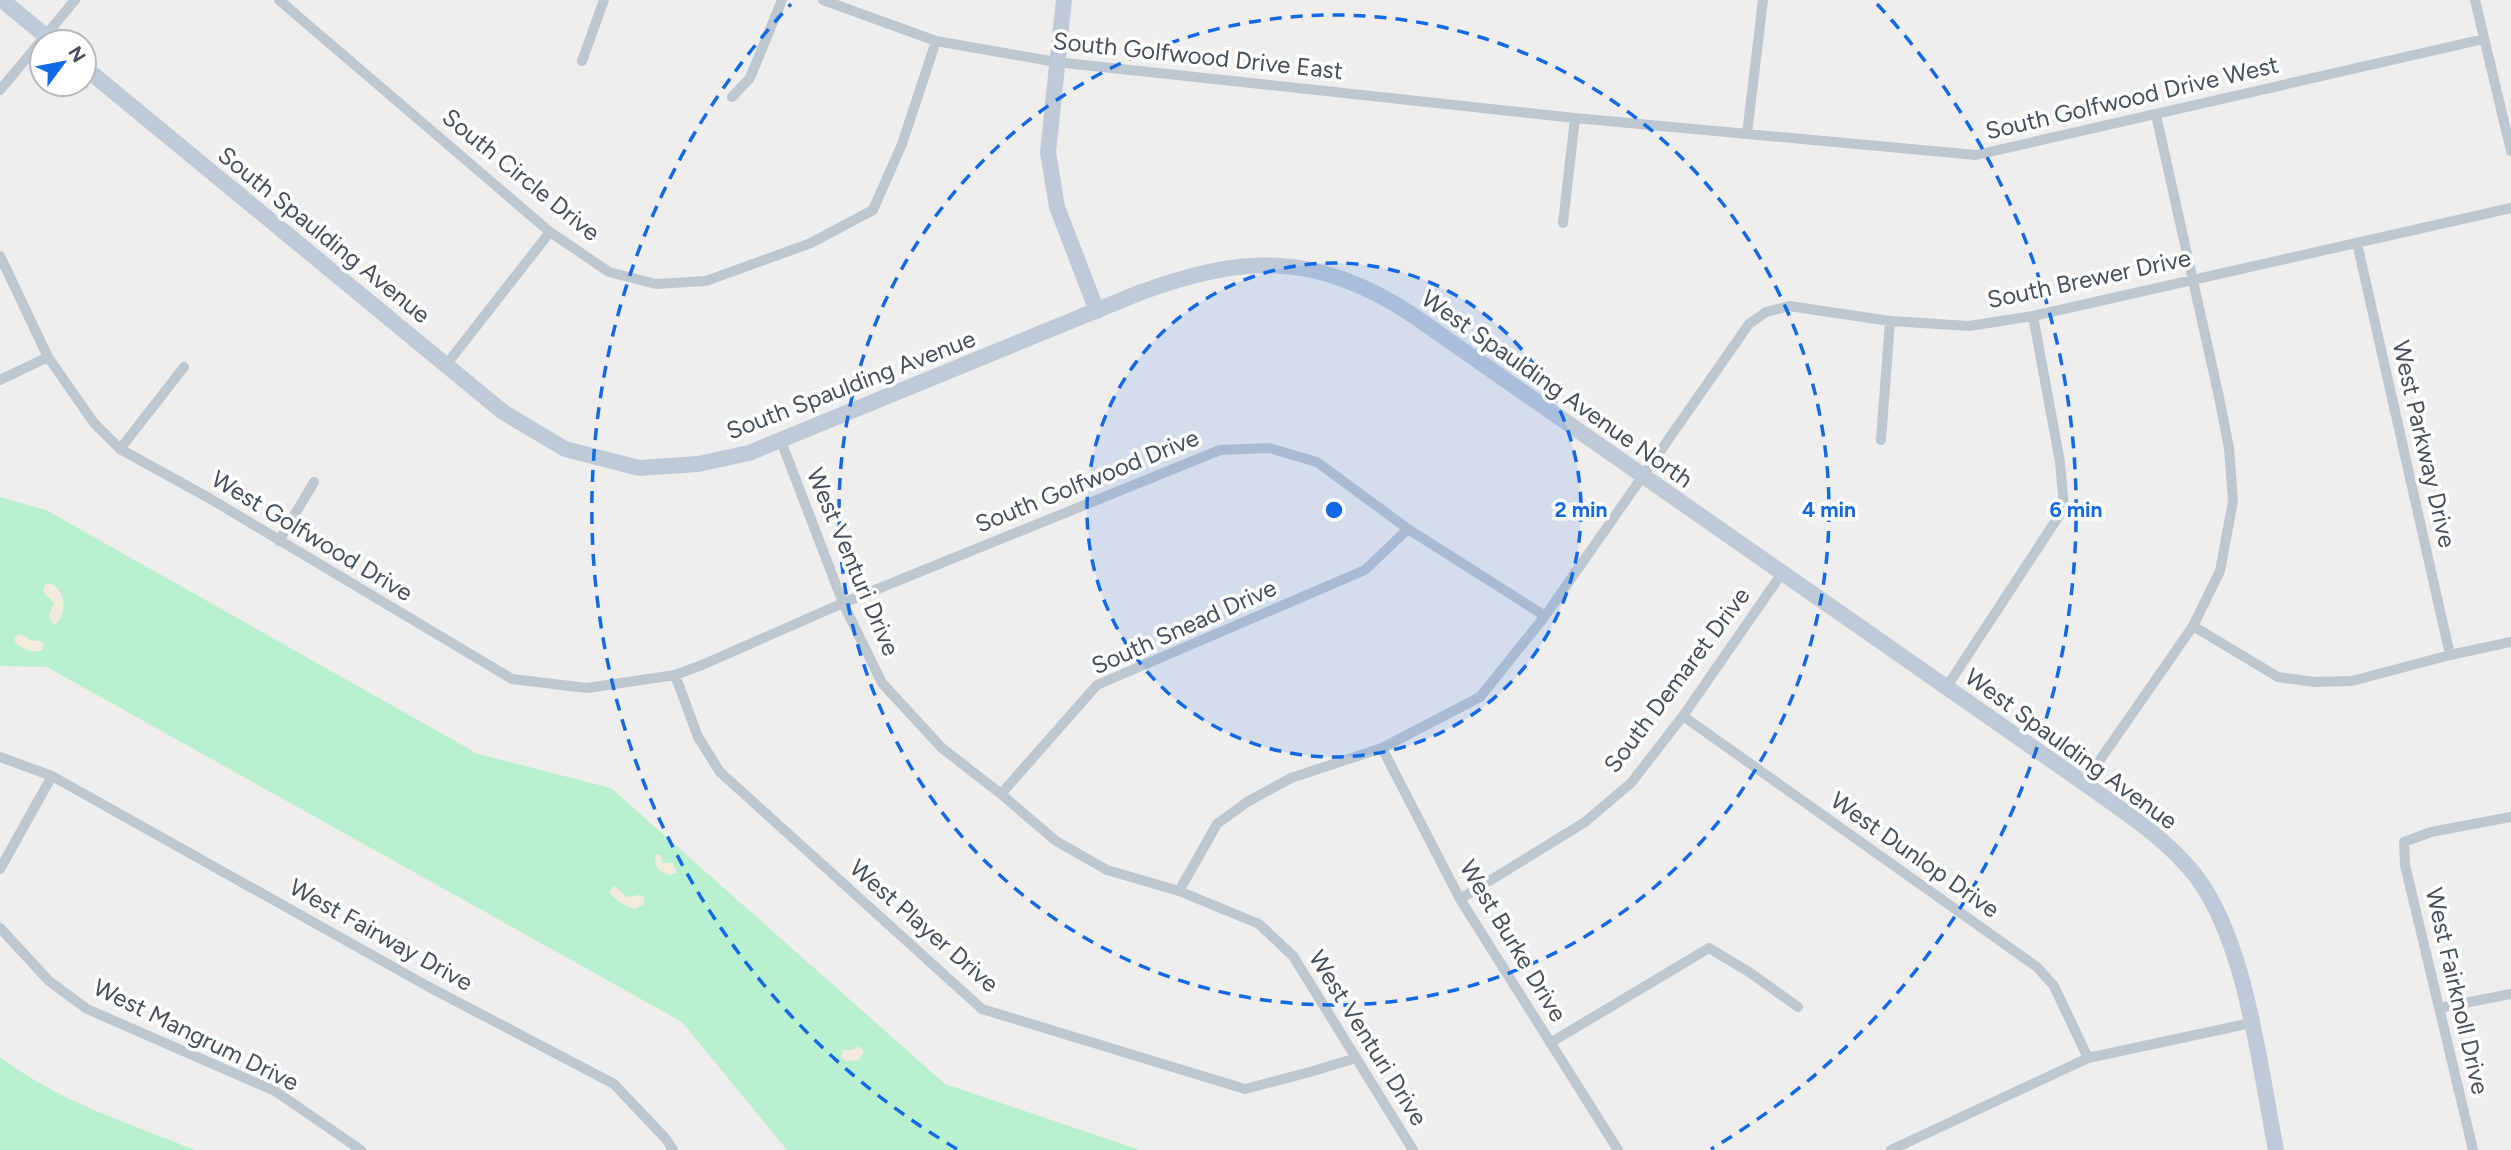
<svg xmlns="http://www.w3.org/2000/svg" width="2511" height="1150" viewBox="0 0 2511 1150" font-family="Figtree,sans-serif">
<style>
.green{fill:#b9f0d0}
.sand{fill:#f3ecdd}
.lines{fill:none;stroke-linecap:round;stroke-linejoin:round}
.street{stroke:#bdc7d0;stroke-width:10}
.secondary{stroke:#bfcad8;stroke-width:16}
.ring{fill:none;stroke:#1169e6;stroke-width:3.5;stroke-dasharray:12 9}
.labels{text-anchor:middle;stroke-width:7;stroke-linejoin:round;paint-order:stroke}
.street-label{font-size:24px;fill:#45505c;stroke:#fff}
.centre{fill:#1169e6;stroke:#fff;stroke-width:3.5}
.ring-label{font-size:21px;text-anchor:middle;font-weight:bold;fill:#1169e6;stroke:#fff;stroke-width:7;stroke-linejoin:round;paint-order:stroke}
</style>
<rect width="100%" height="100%" fill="#f0eded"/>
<!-- green -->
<path class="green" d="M 0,497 L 46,510 L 478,754 L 611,788 L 945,1084 L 1140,1150 L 787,1150 L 682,1022 L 47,667 L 0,666 Z
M 0,1057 C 58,1101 128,1123 195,1150 L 0,1150 Z"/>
<!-- sand -->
<path class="sand" d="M 49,583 C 66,590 68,612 56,624 L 52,623 L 49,616 L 54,603 L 43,591 L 45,585 Z
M 21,634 L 30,640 L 43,642 L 43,650 C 33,654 20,649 14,640 L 15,636 Z
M 656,854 L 660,855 L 663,863 L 673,863 L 677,873 L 669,875 L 659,870 L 655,863 Z
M 615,886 L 627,897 L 640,895 L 644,897 L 644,904 L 635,909 C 626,906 613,900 609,891 Z
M 859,1046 L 864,1052 L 859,1060 L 846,1061 L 841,1057 L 843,1050 L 853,1050 Z"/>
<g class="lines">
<!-- street -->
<path class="street" d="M 279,0 L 550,232 L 609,272 L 656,284 L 706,281 L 811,243 L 873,210 L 902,144 L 936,41
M 823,0 L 936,41 L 1056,62 L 1575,118 L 1976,155 L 2484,39
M 2475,0 L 2511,151
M 582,61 L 604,0
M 0,90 L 75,0
M 732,97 L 750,78 L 782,0
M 1747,134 L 1763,0
M 1563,223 L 1575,118
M 2357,243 L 2450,655
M 0,256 L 48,357 L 94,423 L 120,449 L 209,498 L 512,679 L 587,688 L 675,675 L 702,665 L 843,603 L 1220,450 L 1269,448 L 1317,462 L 1408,529 L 1545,616
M 446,365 L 550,232
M 0,380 L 48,357
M 1881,440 L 1890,321
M 781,441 L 843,603 L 882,683 L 942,748 L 1001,794 L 1056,841 L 1107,870 L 1179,891 L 1259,924 L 1293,956 L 1413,1150
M 120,449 L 184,367
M 279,541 L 314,482
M 2193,626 L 2278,677 L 2315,682 L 2352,681 L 2450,655 L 2511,642
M 675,675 L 698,737 L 720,772 L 982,1009 L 1245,1089 L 1310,1072 L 1356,1058
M 1946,688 L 2064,508 L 2060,462 L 2033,316
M 1683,716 L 2037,967 L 2054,986 L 2088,1058
M 1382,748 L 1460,899 L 1618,1150
M 0,757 L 52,776 L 429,987 L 614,1084 L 666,1139 L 673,1150
M 2084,783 L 2193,626 L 2220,571 L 2233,501 L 2229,448 L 2219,397 L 2156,115
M 1001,794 L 1097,685 L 1365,570 L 1408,529
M 0,869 L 52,776
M 1179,891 L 1217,824 L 1247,802 L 1291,778 L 1382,748 L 1480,697 L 1545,616 L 1749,324 L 1766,312 L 1789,306 L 1890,321 L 1969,326 L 2033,316 L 2511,208
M 1460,899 L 1585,822 L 1631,783 L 1683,716 L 1782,573
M 0,928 L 49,981 L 87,1009 L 275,1091 L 361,1150
M 2439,1008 L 2511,994
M 1550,1043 L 1709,948 L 1749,972 L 1798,1007
M 1891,1150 L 2088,1058 L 2251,1023
M 2473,1150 L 2405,865 L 2404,842 L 2431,832 L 2511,817"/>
<!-- secondary -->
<path class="secondary" d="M 2,0 L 53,42
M 1064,0 L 1048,152 L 1057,207 L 1097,311
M 84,67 L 503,412 L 565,449 L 639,468 L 698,464 L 749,453 L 1139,293 C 1243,255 1315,251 1411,314 L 2084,783 C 2123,811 2165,837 2195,875 C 2246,940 2260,1069 2276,1150"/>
</g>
<!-- distance rings -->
<circle cx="1334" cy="510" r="247" fill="#1169e6" fill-opacity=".12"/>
<g class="ring">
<circle cx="1334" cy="510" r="247"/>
<circle cx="1334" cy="510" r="495"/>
<path d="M957 1149A742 742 0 0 1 791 4M1877 4A742 742 0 0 1 1711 1149"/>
</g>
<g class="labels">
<!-- street labels -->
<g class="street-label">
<text transform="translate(1198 56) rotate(6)" y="8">South Golfwood Drive East</text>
<text transform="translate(2132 98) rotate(-13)" y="8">South Golfwood Drive West</text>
<text transform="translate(521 175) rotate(39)" y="8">South Circle Drive</text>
<text transform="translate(324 235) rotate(39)" y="8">South Spaulding Avenue</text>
<text transform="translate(2089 279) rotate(-12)" y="8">South Brewer Drive</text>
<text transform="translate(851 385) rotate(-21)" y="8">South Spaulding Avenue</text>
<text transform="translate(1557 389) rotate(35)" y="8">West Spaulding Avenue North</text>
<text transform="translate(2424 444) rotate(77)" y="8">West Parkway Drive</text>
<text transform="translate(1087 481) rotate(-22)" y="8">South Golfwood Drive</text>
<text transform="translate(312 536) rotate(31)" y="8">West Golfwood Drive</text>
<text transform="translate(853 562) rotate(67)" y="8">West Venturi Drive</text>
<text transform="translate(1184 627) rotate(-24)" y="8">South Snead Drive</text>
<text transform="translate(1677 680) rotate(-53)" y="8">South Demaret Drive</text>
<text transform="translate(2071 749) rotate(36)" y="8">West Spaulding Avenue</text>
<text transform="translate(1915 855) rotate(35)" y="8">West Dunlop Drive</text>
<text transform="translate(924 926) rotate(41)" y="8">West Player Drive</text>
<text transform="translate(381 935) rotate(29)" y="8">West Fairway Drive</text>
<text transform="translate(1513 941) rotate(59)" y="8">West Burke Drive</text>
<text transform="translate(2457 991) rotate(77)" y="8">West Fairknoll Drive</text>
<text transform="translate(196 1035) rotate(26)" y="8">West Mangrum Drive</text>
<text transform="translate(1368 1038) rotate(58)" y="8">West Venturi Drive</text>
</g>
</g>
<circle cx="1334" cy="510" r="10" class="centre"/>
<g class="ring-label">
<text x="1581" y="517">2 min</text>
<text x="1829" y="517">4 min</text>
<text x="2076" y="517">6 min</text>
</g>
<!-- north arrow -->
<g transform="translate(63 63) rotate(58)"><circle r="33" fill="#ffffff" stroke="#b5b9be" stroke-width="2"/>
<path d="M0-5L12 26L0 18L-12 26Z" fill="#1169e6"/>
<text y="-10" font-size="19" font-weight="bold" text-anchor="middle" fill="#45505c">N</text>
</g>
</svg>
